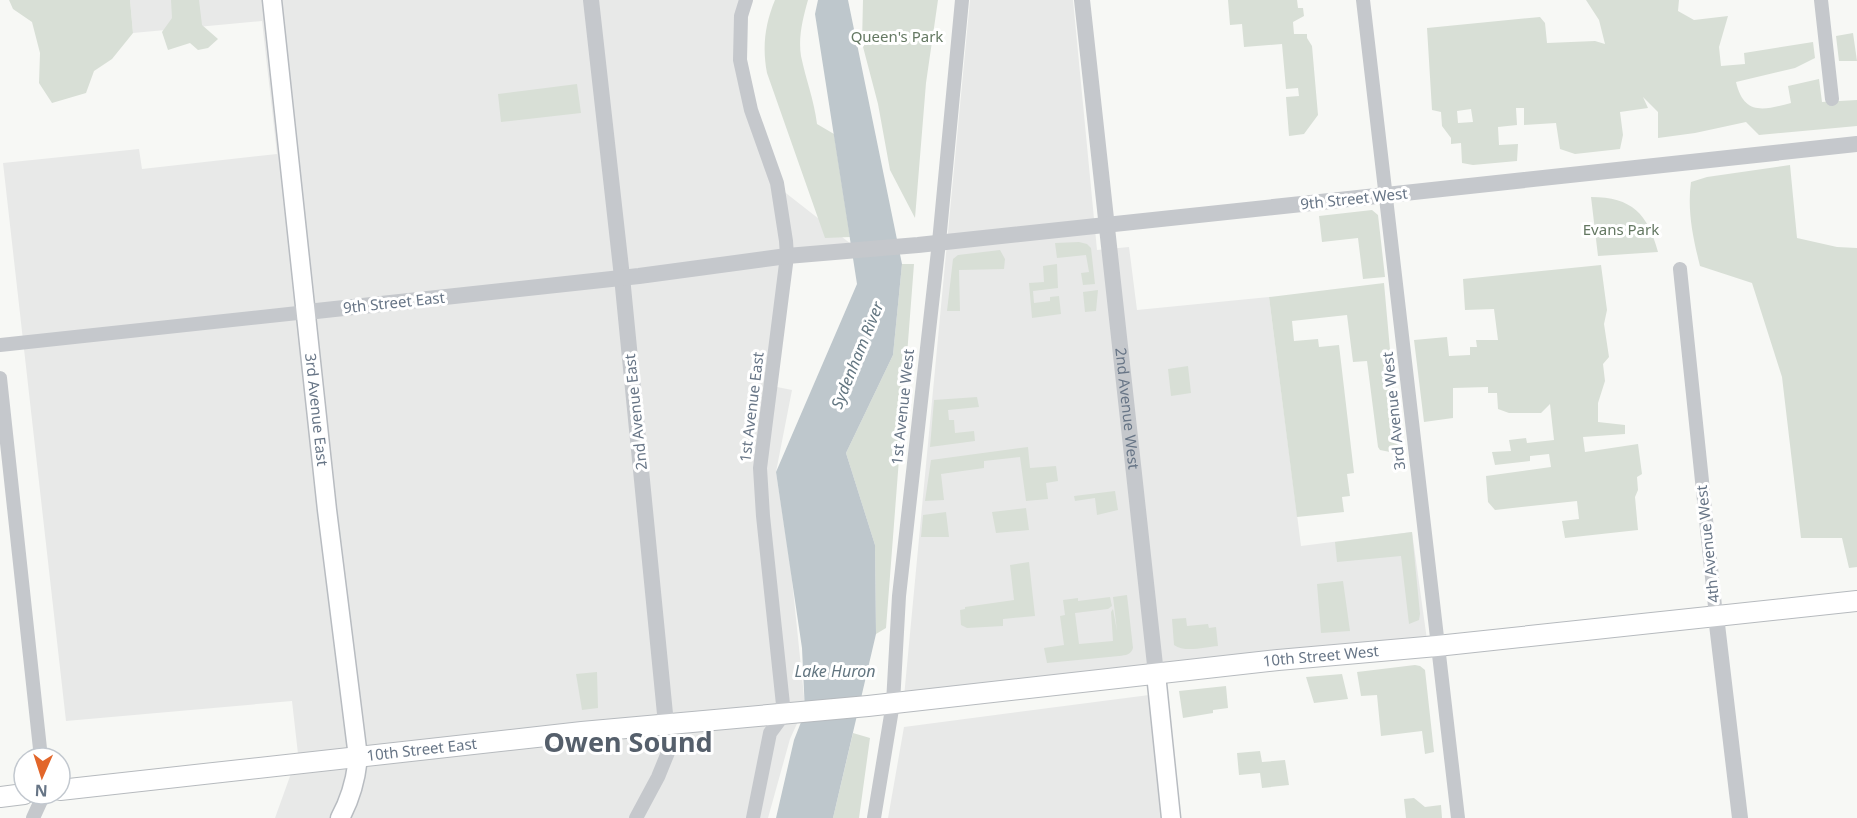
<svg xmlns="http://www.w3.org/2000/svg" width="1857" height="818" viewBox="0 0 1857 818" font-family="'Noto Sans',sans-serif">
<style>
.built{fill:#e8e9e8}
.green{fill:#d8dfd6;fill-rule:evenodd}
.water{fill:#bec7cc}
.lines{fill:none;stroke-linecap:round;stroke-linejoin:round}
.secondary-casing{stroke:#b8bcc1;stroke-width:21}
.primary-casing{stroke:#b6babe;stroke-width:22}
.minor{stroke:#c5c8cc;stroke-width:14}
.tertiary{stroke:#c5c8cc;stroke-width:16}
.secondary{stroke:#fff;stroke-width:18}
.primary{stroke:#fff;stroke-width:20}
.labels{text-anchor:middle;stroke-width:6;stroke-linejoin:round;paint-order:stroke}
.park-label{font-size:15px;fill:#647862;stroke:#fff}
.street-label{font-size:15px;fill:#677586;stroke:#fff}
.water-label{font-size:16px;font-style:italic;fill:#637681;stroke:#fff}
.town-label{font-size:27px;font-weight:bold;fill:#555f6b;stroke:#fff}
</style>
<rect width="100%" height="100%" fill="#f7f8f5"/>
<!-- built -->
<path class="built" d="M 130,0 L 741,0 L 737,15 L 773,183 L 851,244 L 782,250 L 767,385 L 792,390 L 776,472 L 791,570 L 805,706 L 790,739 L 768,818 L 275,818 L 298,754 L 292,701 L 66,721 L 3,163 L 139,149 L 142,169 L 277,154 L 262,21 L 133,33 Z
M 970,0 L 1073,0 L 1097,250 L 1129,247 L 1137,310 L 1269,297 L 1301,546 L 1412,532 L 1427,640 L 904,697 Z
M 1149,695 L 1161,818 L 888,818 L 904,727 Z"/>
<!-- green -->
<path class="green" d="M 9,0 L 130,0 L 133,33 L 112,59 L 94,71 L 86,93 L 52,103 L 39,83 L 40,53 L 32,22 L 13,9 Z
M 171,0 L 199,0 L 202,25 L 218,39 L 208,48 L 198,50 L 190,43 L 168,50 L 162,32 L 172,18 Z
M 775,0 L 808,0 C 803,18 798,37 801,56 C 806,80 814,100 817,124 L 834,134 L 850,237 L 825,238 L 767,73 C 762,47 765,24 775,0 Z
M 863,0 L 938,0 L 926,83 L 915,218 L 890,170 L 878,104 L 862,43 Z
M 1228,0 L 1297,0 L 1298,8 L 1303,8 L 1304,16 L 1293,22 L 1294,34 L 1307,34 L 1307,38 L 1312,46 L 1318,115 L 1304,134 L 1289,136 L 1286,97 L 1299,96 L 1298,88 L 1286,89 L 1282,44 L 1244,47 L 1242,24 L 1230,25 Z
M 1586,0 L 1679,0 L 1678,11 L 1694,20 L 1728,16 L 1719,47 L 1721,66 L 1745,64 L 1744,53 L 1813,42 L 1815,58 L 1795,68 L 1736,82 C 1744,116 1764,110 1791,103 L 1788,86 L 1819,79 L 1822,102 L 1857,100 L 1857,126 L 1759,135 L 1746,122 L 1695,133 L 1658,138 L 1658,112 L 1643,97 L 1648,108 L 1620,112 L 1623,135 L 1620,149 L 1575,154 L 1560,149 L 1556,123 L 1524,125 L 1524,108 L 1516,108 L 1517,125 L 1498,127 L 1499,145 L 1518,144 L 1517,161 L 1473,165 L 1462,163 L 1461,143 L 1451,144 L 1451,138 L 1442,126 L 1441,112 L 1432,110 L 1427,28 L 1540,17 L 1545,23 L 1547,43 L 1595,41 L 1605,44 L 1599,20 ZM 1471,109 L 1473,122 L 1458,123 L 1457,111 Z
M 1853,33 L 1857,61 L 1839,61 L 1836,36 Z
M 577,84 L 581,113 L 501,122 L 498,94 Z
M 1790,165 L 1797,238 L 1837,247 L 1857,248 L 1857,567 L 1849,568 L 1842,538 L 1801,538 L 1782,377 L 1752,283 L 1700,266 C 1693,238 1687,210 1691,182 L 1707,177 Z
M 1591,197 C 1632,197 1648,214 1658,252 L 1598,256 Z
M 1372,210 L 1378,215 L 1385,277 L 1363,279 L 1358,238 L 1322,242 L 1319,216 Z
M 1079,242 L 1087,244 L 1091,248 L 1095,284 L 1083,285 L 1081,273 L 1089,272 L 1086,255 L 1057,258 L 1055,243 Z
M 1000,250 L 1005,259 L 1004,269 L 959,270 L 960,311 L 947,311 L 953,259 L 958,255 Z
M 902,264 L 914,264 L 886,628 L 876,634 L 875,545 L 846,453 L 893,355 Z
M 1057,264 L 1058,288 L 1033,291 L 1034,303 L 1050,301 L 1050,297 L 1059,296 L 1061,314 L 1032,318 L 1029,283 L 1044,282 L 1043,266 Z
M 1601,265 L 1607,310 L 1604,324 L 1609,357 L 1603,364 L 1605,381 L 1598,403 L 1598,422 L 1625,425 L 1625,434 L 1583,437 L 1585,452 L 1638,444 L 1642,474 L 1637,477 L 1638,490 L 1635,497 L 1638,530 L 1565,538 L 1562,521 L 1579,519 L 1577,501 L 1495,510 L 1488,502 L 1486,476 L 1551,467 L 1549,454 L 1530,456 L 1530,461 L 1495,465 L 1492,452 L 1511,451 L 1509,440 L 1526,438 L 1527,443 L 1554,440 L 1550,404 L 1541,413 L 1509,413 L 1498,409 L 1497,393 L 1488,393 L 1488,387 L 1453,388 L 1453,418 L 1424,422 L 1414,340 L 1447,337 L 1449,356 L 1470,355 L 1470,347 L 1477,347 L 1476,340 L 1498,340 L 1494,309 L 1465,310 L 1463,279 Z
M 1384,283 L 1399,450 L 1390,452 L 1380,450 L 1378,447 L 1367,361 L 1353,362 L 1347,315 L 1292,321 L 1294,341 L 1318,339 L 1319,347 L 1339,345 L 1354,473 L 1347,474 L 1350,496 L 1342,497 L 1344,512 L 1297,517 L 1269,297 Z
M 1098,290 L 1096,311 L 1085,312 L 1083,292 Z
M 1188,366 L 1191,393 L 1171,396 L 1168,369 Z
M 977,397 L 979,407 L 948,410 L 949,420 L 954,420 L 955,433 L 974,431 L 975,441 L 930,447 L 934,400 Z
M 1028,447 L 1030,468 L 1056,466 L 1058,481 L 1046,483 L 1048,499 L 1026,501 L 1020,457 L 984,461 L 984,468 L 941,474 L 944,500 L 925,501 L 931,460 Z
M 1115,491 L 1118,510 L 1097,515 L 1095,498 L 1075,501 L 1074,496 Z
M 1026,508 L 1029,530 L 996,533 L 992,512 Z
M 946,512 L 949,537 L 921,537 L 923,515 Z
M 1412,532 L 1420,614 L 1419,620 L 1409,624 L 1401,556 L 1337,562 L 1335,542 Z
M 1029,562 L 1035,616 L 1003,619 L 1003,626 L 967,628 L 961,625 L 960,610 L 965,609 L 965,607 L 1014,600 L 1010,565 Z
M 1343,581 L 1350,631 L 1321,633 L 1317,584 Z
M 1127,595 L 1133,648 C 1131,655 1126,655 1119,656 L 1047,663 L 1044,648 L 1064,645 L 1060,616 L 1065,615 L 1063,600 L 1078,598 L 1078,601 L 1110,597 L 1112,606 L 1108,609 L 1075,613 L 1079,644 L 1113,641 L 1111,612 L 1113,609 L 1117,631 L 1113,597 Z
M 1186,618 L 1187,626 L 1208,624 L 1209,628 L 1216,627 L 1218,646 C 1205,647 1185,653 1174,645 L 1172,619 Z
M 1415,665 L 1420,666 L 1425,670 L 1434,752 L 1425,754 L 1422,731 L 1381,736 L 1377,695 L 1361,696 L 1357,672 Z
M 597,672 L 598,708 L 582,710 L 576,674 Z
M 1342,674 L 1348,699 L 1314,703 L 1306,677 Z
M 1226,686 L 1228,708 L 1213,710 L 1213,713 L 1183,718 L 1179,691 Z
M 853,733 L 870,738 L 859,818 L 833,818 Z
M 1260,751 L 1262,762 L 1285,760 L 1289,785 L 1262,788 L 1260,773 L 1239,775 L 1237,753 Z
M 1414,798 L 1425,807 L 1441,805 L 1442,818 L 1406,818 L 1404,799 Z"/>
<!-- water -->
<path class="water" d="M 818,0 L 848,0 L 902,264 L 893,355 L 846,453 L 875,545 L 876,634 L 833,818 L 776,818 L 794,740 L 805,712 L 802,648 L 776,472 L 857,284 L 815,14 Z"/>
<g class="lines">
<defs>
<g id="secondary">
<path id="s2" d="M 272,0 L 327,510 L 358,757 C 356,780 351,798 340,818"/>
<path d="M 1156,674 L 1171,818"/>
</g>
<g id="primary">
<path id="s3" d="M 60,790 L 582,732 L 868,706 L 1278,660 L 1437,646 L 1857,601"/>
<path d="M 0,797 L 24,794"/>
</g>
</defs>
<!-- secondary casing -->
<use href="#secondary" class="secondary-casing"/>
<!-- primary casing -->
<use href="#primary" class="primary-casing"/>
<!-- minor -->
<path class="minor" d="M 746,0 L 741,16 L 740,60 L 751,110 L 777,183 L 786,241 L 787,256 L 760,468 L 763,516 L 784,714 L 770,733 L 753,818
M 1363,0 L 1458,818
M 1821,0 L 1832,99
M 1680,269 L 1716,616
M 0,345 L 307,312
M 0,378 L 41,758
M 33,818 L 44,794
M 636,818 L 658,777 L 669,750 L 666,724
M 874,818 L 893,703 L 899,596 L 939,242 L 962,0"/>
<!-- tertiary -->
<g class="tertiary">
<path d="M 591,0 L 622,277 L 666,724"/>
<path id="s1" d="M 1082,0 L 1156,674"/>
<path d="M 307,312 L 639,276 L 787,256 L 918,245 L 1386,195 L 1857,144"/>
<path d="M 1716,616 L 1740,818"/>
</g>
<!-- secondary -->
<use href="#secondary" class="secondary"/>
<!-- primary -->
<use href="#primary" class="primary"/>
</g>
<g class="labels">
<!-- park labels -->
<g class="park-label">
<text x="897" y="42">Queen's Park</text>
<text x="1621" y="235">Evans Park</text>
</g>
<!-- street labels -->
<g class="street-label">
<text transform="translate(1354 199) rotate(-6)" y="5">9th Street West</text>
<text transform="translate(394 303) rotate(-6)" y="5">9th Street East</text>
<text transform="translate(752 407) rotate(-83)" y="5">1st Avenue East</text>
<text transform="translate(903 407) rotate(-84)" y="5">1st Avenue West</text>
<text dy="5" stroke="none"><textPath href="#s1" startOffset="411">2nd Avenue West</textPath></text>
<text dy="5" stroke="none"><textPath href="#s2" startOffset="412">3rd Avenue East</textPath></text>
<text transform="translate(1394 411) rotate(-96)" y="5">3rd Avenue West</text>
<text transform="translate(636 412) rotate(-96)" y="5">2nd Avenue East</text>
<text transform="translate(1708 544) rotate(-96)" y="5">4th Avenue West</text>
<text dy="5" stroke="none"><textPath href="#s3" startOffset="1268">10th Street West</textPath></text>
<text dy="5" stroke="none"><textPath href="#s3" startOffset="364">10th Street East</textPath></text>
</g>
<!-- water labels -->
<g class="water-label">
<text transform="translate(857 355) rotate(-68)" y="6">Sydenham River</text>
<text x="835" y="677">Lake Huron</text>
</g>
<!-- town labels -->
<g class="town-label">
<text x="628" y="752">Owen Sound</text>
</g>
</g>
<!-- north arrow -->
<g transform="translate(42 776) rotate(183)"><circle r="28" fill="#ffffff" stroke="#c2c8cf" stroke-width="1.5"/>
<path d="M0-4.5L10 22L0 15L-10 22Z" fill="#e2662a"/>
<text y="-9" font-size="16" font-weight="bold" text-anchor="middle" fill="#677586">N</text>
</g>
</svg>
